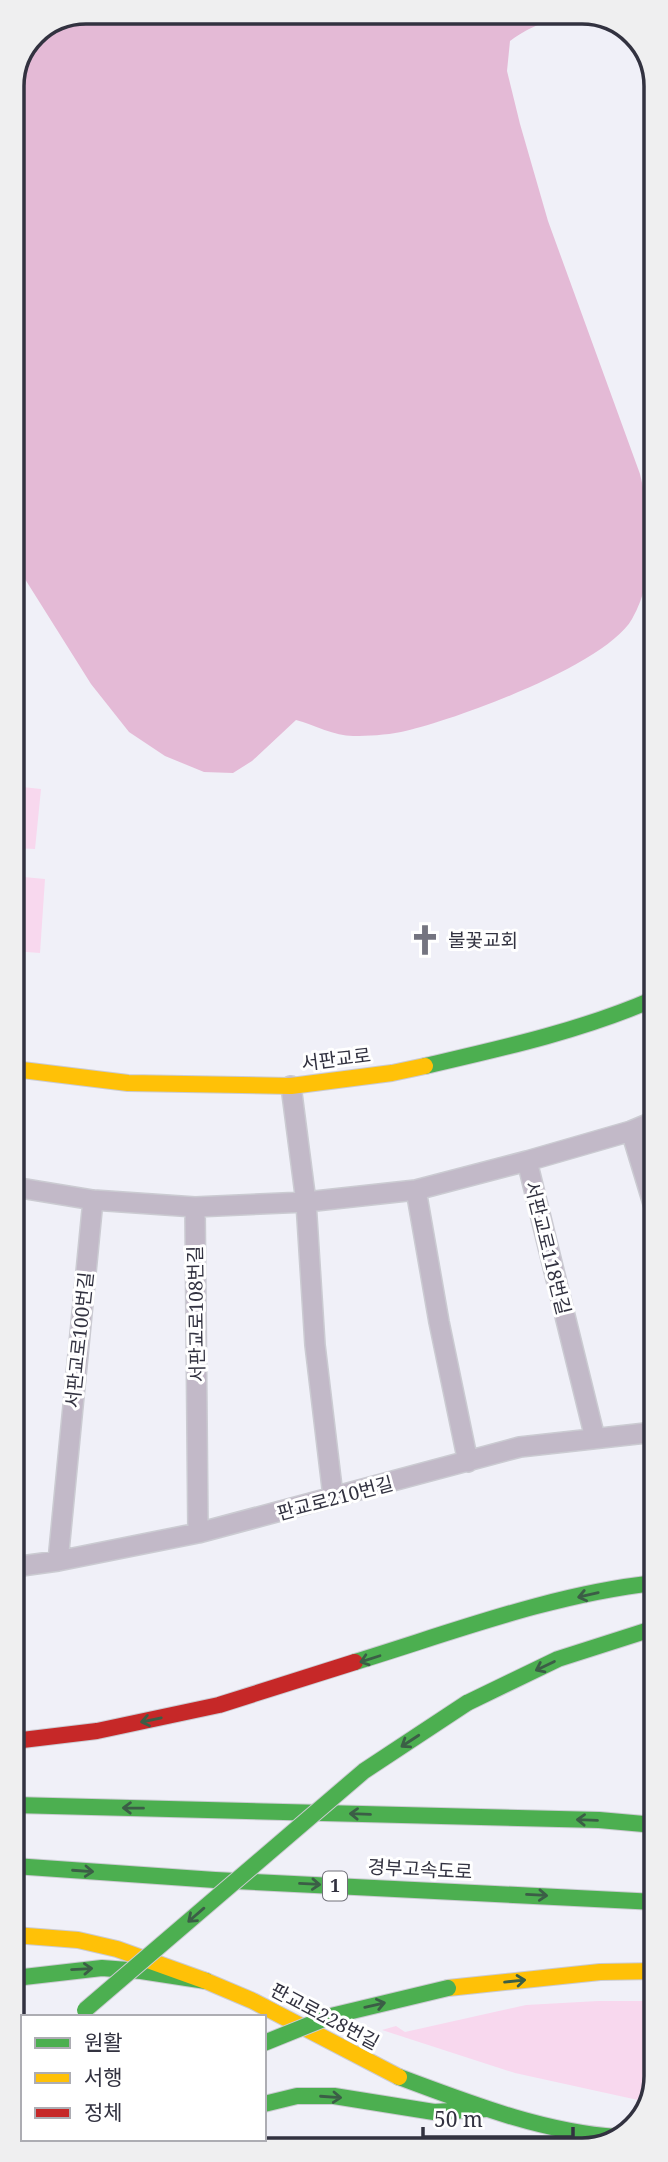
<svg xmlns="http://www.w3.org/2000/svg" width="668" height="2162" viewBox="0 0 668 2162" font-family="'Noto Serif','Noto Sans KR',serif">
<style>
.green{fill:#f8d8ee}
.forest{fill:#e4bad6}
.lines{fill:none;stroke-linecap:round;stroke-linejoin:round}
.street-casing{stroke:#cbcbd2;stroke-width:22}
.fast-casing{stroke:#cbcbd2;stroke-width:18}
.slow-casing{stroke:#cbcbd2;stroke-width:18}
.jam-casing{stroke:#cbcbd2;stroke-width:18}
.street{stroke:#c2b9c8;stroke-width:19}
.fast{stroke:#4caf50;stroke-width:16}
.slow{stroke:#ffc107;stroke-width:16}
.jam{stroke:#c62828;stroke-width:16}
.fast-bridge-casing{stroke:#cbcbd2;stroke-width:18;stroke-linecap:butt}
.fast-bridge{stroke:#4caf50;stroke-width:16}
.oneway{stroke:#3b5e46}
.labels{text-anchor:middle;stroke-width:6;stroke-linejoin:round;paint-order:stroke}
.shield{fill:#fff;stroke:#707079;stroke-width:2}
.shield-label{font-size:18px;font-weight:bold;fill:#323240}
.poi-label{font-size:19px;fill:#323240;stroke:#fff;text-anchor:start}
.street-label{font-size:19px;fill:#323240;stroke:#fff}
.rim{fill:none;stroke:#323240;stroke-width:3.5}
</style>
<rect width="100%" height="100%" fill="#f0f0f8"/>
<!-- green -->
<path class="green" d="M 13,786 L 41,789 L 35,849 L 13,848 Z
M 13,876 L 45,879 L 40,953 L 13,951 Z
M 598,2001 L 656,2001 L 656,2076 L 647,2102 L 515,2073 L 382,2030 L 396,2026 L 405,2032 L 526,2005 Z"/>
<!-- forest -->
<path class="forest" d="M 86,12 L 587,12 L 603,19 C 564,18 543,17 510,41 L 507,71 L 520,124 L 548,221 L 640,474 C 651,520 657,576 632,619 C 606,665 453,721 401,732 C 386,735 368,736 353,736 C 335,736 314,725 296,720 L 252,761 L 233,773 L 204,772 L 165,756 L 129,732 L 91,684 L 13,560 L 12,82 L 34,34 Z"/>
<g class="lines">
<defs>
<path id="street" d="M 291,1086 L 306,1202 L 315,1345 L 333,1496
M 631,1131 L 655,1210
M 527,1161 L 595,1438
M 14,1187 L 93,1200 L 195,1207 L 306,1202 L 416,1190 L 527,1161 L 631,1131 L 655,1121
M 416,1190 L 439,1322 L 468,1462
M 195,1207 L 198,1533
M 58,1561 L 93,1200
M 14,1567 L 58,1561 L 198,1533 L 520,1447 L 655,1432"/>
<path id="fast" d="M 425,1066 C 503,1048 580,1031 654,999
M 355,1662 C 453,1632 552,1594 655,1583
M 467,1703 L 558,1659 L 655,1628
M 14,1805 L 599,1820 L 655,1825
M 14,1866 L 215,1880 L 656,1902
M 15,1978 L 102,1968 L 141,1971 L 206,1981
M 399,2077 C 469,2103 542,2132 617,2137
M 264,2104 L 297,2096 L 334,2096 L 434,2112 L 486,2109
M 70,2145 L 79,2139
M 183,2149 L 193,2139"/>
<path id="slow" d="M 14,1069 L 128,1083 L 291,1086 L 392,1073 L 425,1066
M 14,1935 L 78,1940 L 117,1949 L 206,1981 L 253,2001 L 399,2077
M 448,1988 L 600,1972 L 656,1971
M 15,2082 L 23,2074"/>
<path id="jam" d="M 14,1741 L 97,1731 L 219,1705 L 355,1662"/>
</defs>
<!-- street casing -->
<use href="#street" class="street-casing"/>
<!-- fast casing -->
<use href="#fast" class="fast-casing"/>
<!-- slow casing -->
<use href="#slow" class="slow-casing"/>
<!-- jam casing -->
<use href="#jam" class="jam-casing"/>
<!-- street -->
<use href="#street" class="street"/>
<!-- fast -->
<use href="#fast" class="fast"/>
<!-- slow -->
<use href="#slow" class="slow"/>
<!-- jam -->
<use href="#jam" class="jam"/>
<defs>
<path id="fast-bridge" d="M 85,2010 L 364,1771 L 467,1703
M 264,2043 L 331,2016 L 448,1988"/>
</defs>
<!-- fast-bridge casing -->
<use href="#fast-bridge" class="fast-bridge-casing"/>
<!-- fast-bridge -->
<use href="#fast-bridge" class="fast-bridge"/>
</g>
<!-- one-way arrows -->
<defs><path id="oneway-shaft" d="M-6 0H5M1.5-3L5.5 0L1.5 3" fill="none" stroke-width="1.6" stroke-linecap="round" stroke-linejoin="round" transform="scale(1.75)"/></defs>
<g class="oneway">
<use href="#oneway-shaft" transform="translate(588 1595) rotate(167)"/>
<use href="#oneway-shaft" transform="translate(370 1659) rotate(162)"/>
<use href="#oneway-shaft" transform="translate(545 1666) rotate(154)"/>
<use href="#oneway-shaft" transform="translate(151 1720) rotate(168)"/>
<use href="#oneway-shaft" transform="translate(410 1741) rotate(147)"/>
<use href="#oneway-shaft" transform="translate(133 1808) rotate(-179)"/>
<use href="#oneway-shaft" transform="translate(360 1814) rotate(-178)"/>
<use href="#oneway-shaft" transform="translate(587 1820) rotate(-178)"/>
<use href="#oneway-shaft" transform="translate(83 1871) rotate(4)"/>
<use href="#oneway-shaft" transform="translate(310 1884) rotate(3)"/>
<use href="#oneway-shaft" transform="translate(537 1895) rotate(3)"/>
<use href="#oneway-shaft" transform="translate(196 1915) rotate(139)"/>
<use href="#oneway-shaft" transform="translate(82 1969) rotate(-3)"/>
<use href="#oneway-shaft" transform="translate(515 1981) rotate(-6)"/>
<use href="#oneway-shaft" transform="translate(375 2005) rotate(-13)"/>
<use href="#oneway-shaft" transform="translate(331 2097) rotate(4)"/>
</g>
<!-- icons -->
<defs>
<symbol id="church-bare" viewBox="-9 -9 18 18"><path d="M-1.2-6h2.4v3.5h3.3v2.4h-3.3V6h-2.4V-.1h-3.3v-2.4h3.3Z" fill="#747480" stroke="#fff" stroke-width="2.5" paint-order="stroke"/></symbol>
</defs>
<g fill-rule="evenodd">
<use href="#church-bare" x="403" y="918" width="44" height="44"/>
</g>
<g class="labels">
<!-- shield labels -->
<rect class="shield" x="323" y="1871.5" width="24" height="29" rx="5"/>
<g class="shield-label">
<text x="335" y="1892">1</text>
</g>
<!-- poi labels -->
<g class="poi-label">
<text x="448" y="947">불꽃교회</text>
</g>
<!-- street labels -->
<g class="street-label">
<text transform="translate(336 1059) rotate(-7)" y="7">서판교로</text>
<text transform="translate(548 1248) rotate(76)" y="7">서판교로118번길</text>
<text transform="translate(196 1314) rotate(-91)" y="7">서판교로108번길</text>
<text transform="translate(79 1340) rotate(-84)" y="7">서판교로100번길</text>
<text transform="translate(335 1498) rotate(-15)" y="7">판교로210번길</text>
<text transform="translate(420 1869) rotate(3)" y="7">경부고속도로</text>
<text transform="translate(325 2016) rotate(28)" y="7">판교로228번길</text>
</g>
</g>
<!-- crop -->
<path d="M0 0H668V2162H0ZM86 24H582A62 62 0 0 1 644 86V2076A62 62 0 0 1 582 2138H86A62 62 0 0 1 24 2076V86A62 62 0 0 1 86 24Z" fill="#efeff0" fill-rule="evenodd"/>
<path class="rim" d="M86 24H582A62 62 0 0 1 644 86V2076A62 62 0 0 1 582 2138H86A62 62 0 0 1 24 2076V86A62 62 0 0 1 86 24Z"/>
<!-- legend -->
<rect x="21" y="2015" width="245" height="126" fill="#ffffff" stroke="#adadb3" stroke-width="2"/>
<rect x="35" y="2038" width="35" height="10" fill="#4caf50" stroke="#adadb3" stroke-width="2"/>
<text x="84" y="2050" font-size="21" fill="#323240">원활</text>
<rect x="35" y="2073" width="35" height="10" fill="#ffc107" stroke="#adadb3" stroke-width="2"/>
<text x="84" y="2085" font-size="21" fill="#323240">서행</text>
<rect x="35" y="2108" width="35" height="10" fill="#c62828" stroke="#adadb3" stroke-width="2"/>
<text x="84" y="2120" font-size="21" fill="#323240">정체</text>
<!-- scale -->
<path d="M423 2127v10h150v-10" fill="none" stroke="#323240" stroke-width="3.5"/>
<text x="434" y="2127" font-size="21" fill="#323240" stroke="#ffffff" stroke-width="5" paint-order="stroke">50 m</text>
</svg>
